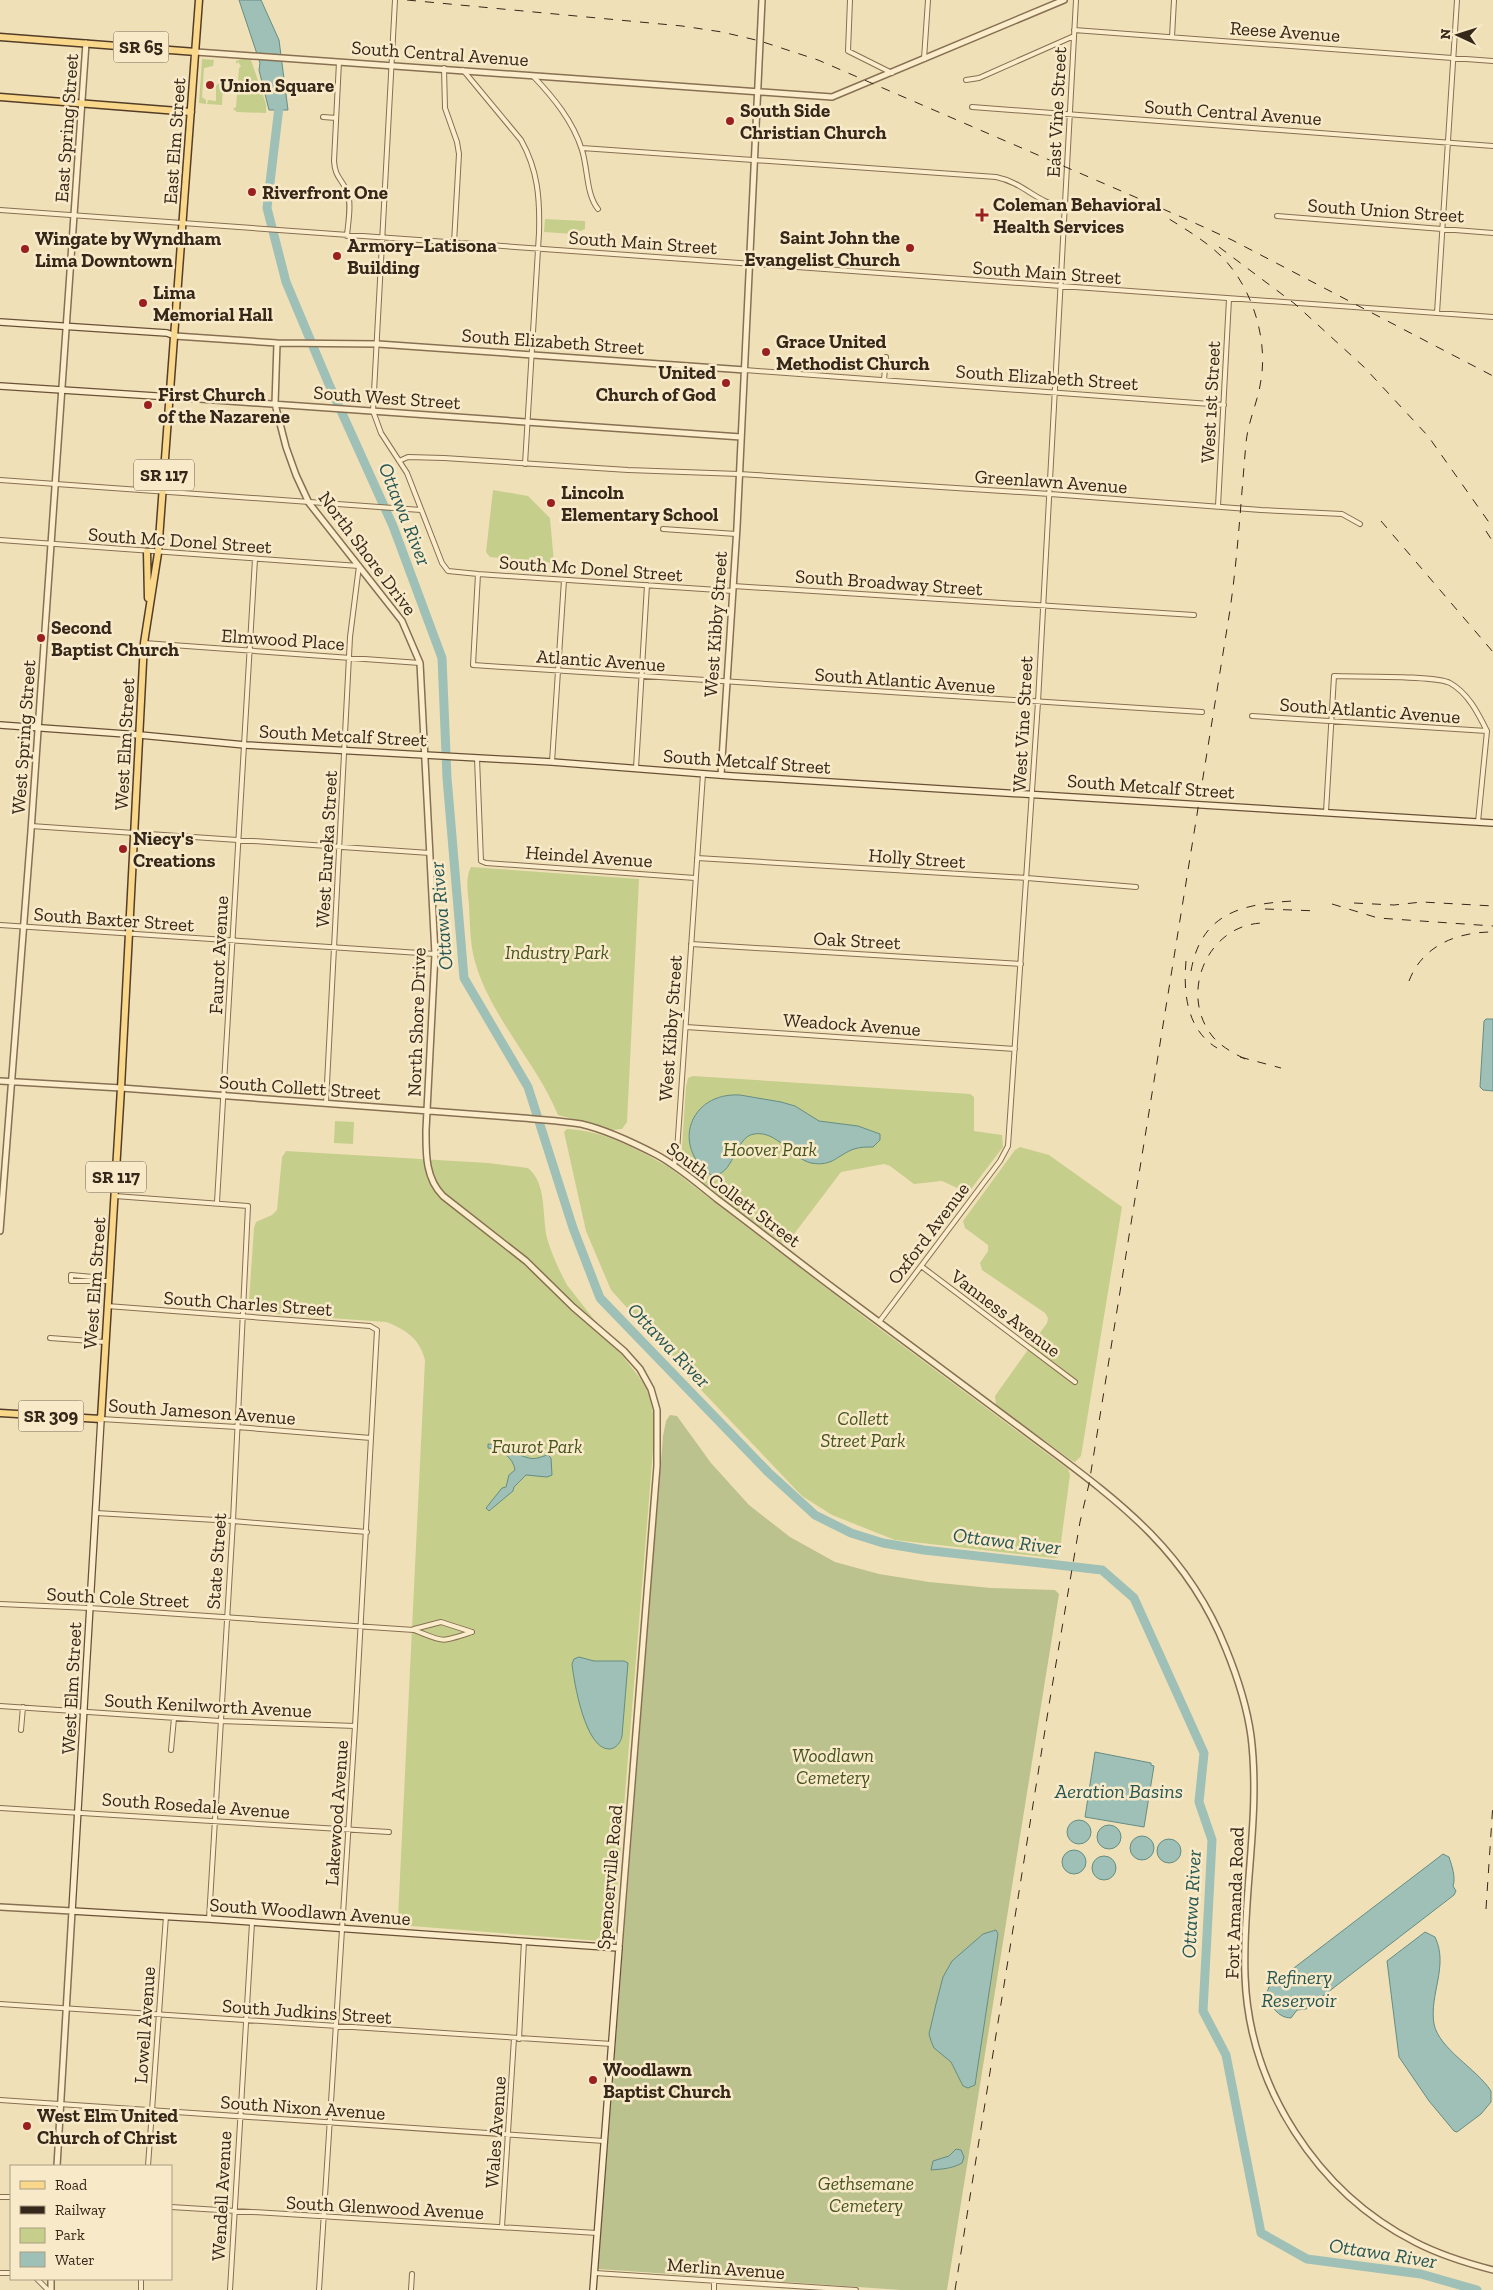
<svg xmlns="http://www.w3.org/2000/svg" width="1493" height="2290" viewBox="0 0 1493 2290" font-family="'Zilla Slab',serif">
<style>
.green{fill:#c6ce8c}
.cemetery{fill:#bbc28d}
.water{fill:#9ec0b6;stroke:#658d84}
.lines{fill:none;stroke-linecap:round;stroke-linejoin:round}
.river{stroke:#9ec0b6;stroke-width:9}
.minor-casing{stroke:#876f52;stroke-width:6}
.tertiary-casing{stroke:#876f52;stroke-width:8}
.secondary-casing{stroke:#695036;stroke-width:8}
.primary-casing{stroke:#543d28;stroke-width:9}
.minor{stroke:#fbedcc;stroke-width:4}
.tertiary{stroke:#fbedcc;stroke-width:5}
.secondary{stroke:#fbedcc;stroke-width:5.5}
.primary{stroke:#f9d78b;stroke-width:6}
.rail{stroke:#352719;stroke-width:1;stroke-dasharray:9 9;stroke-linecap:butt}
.poi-dot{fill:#9a1f1f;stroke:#f8eac8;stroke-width:2}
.labels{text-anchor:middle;stroke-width:5;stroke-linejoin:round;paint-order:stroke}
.shield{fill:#f8eac8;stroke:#70624e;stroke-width:1}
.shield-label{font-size:18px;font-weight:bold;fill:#352719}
.street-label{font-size:19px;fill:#352719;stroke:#f8eac8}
.poi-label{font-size:19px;font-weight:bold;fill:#352719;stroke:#f8eac8;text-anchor:start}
.park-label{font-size:19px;font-style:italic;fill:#45531e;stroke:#f8eac8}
.water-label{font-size:20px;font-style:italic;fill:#275653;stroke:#f8eac8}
</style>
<rect width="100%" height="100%" fill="#f0e0b8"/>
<!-- green -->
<path class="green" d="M 202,59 L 214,60 L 213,66 L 204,68 L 202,97 L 206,100 L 206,104 L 199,103 Z
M 242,59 L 251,60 L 266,104 L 266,113 L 237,112 L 233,109 L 236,107 L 239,68 L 241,66 L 238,62 L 236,64 L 236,61 Z
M 219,83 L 223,83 L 222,105 L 207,104 L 208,100 L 216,101 L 216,86 Z
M 545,219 L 585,221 L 585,229 L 574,234 L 544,232 Z
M 493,490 L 528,496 L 550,518 L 554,563 L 490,557 L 486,552 Z
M 471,867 L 639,879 L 627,1122 L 622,1129 L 613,1130 L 558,1115 C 536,1061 489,1016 474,958 C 470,941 470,922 469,905 C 468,894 465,877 471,867 Z
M 693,1076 L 970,1094 L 974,1097 L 974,1131 L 1002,1135 L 1003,1147 L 968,1193 L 942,1181 L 914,1184 L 890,1166 L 884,1164 L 841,1172 L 788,1242 L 783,1244 L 683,1169 L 681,1161 L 686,1087 L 688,1078 Z
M 335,1121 L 354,1122 L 353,1144 L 334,1143 Z
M 567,1129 C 603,1130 639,1150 670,1168 L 868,1320 L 1068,1469 L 1070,1475 L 1059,1557 L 1054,1558 L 895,1540 L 832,1515 L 802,1496 L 703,1392 L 611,1290 L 586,1231 L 564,1132 Z
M 1020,1147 L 1049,1155 L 1122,1207 L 1081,1456 L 1075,1462 L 1071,1460 L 996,1405 L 995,1396 L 1047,1323 L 1048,1318 L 1045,1313 L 982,1270 L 980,1263 L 988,1251 L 988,1245 L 965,1228 L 963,1221 L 1015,1150 Z
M 286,1151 L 488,1163 L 528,1168 C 547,1183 542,1216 547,1238 C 552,1255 559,1270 567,1285 L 639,1377 C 652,1395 655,1416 654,1438 L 613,1942 L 411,1926 L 402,1923 L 398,1918 L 425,1360 C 420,1339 405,1329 386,1322 L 260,1313 L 251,1307 L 249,1301 L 254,1228 L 256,1222 L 272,1215 L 277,1210 L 282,1157 Z"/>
<!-- cemetery -->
<path class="cemetery" d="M 670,1415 L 677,1416 L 711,1463 L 749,1505 L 790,1537 L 835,1562 L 879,1574 L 929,1582 L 991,1588 L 1055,1590 L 1059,1594 L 947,2290 L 901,2290 L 598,2269 L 663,1436 L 666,1421 Z"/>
<!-- water -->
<path class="water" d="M 239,0 L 261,0 L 279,40 L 288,110 L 269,110 L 259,70 L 260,63 Z
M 1486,1019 L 1493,1019 L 1493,1091 L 1483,1090 L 1480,1087 L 1484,1021 Z
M 740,1095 L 781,1102 L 795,1106 L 819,1121 L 858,1126 L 880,1134 L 880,1140 L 873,1147 C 867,1147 860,1147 854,1149 C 837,1155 833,1167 811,1163 C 791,1158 777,1130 754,1134 C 734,1137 734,1178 711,1175 C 671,1147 689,1092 740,1095 Z
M 488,1444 C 506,1444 512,1454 529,1458 C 536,1460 542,1456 548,1455 L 551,1458 L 552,1475 L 547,1477 L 526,1475 L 514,1487 L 513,1491 L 489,1511 L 486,1508 L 502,1488 L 506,1487 L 509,1475 L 515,1470 C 513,1457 501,1449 488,1448 Z
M 579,1657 L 594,1661 L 624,1661 L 628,1663 L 622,1736 C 621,1742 616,1749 609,1749 C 585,1749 574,1682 572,1664 L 574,1659 Z
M 1095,1752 L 1151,1763 L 1151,1765 L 1154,1766 L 1144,1827 L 1085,1817 Z
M1067 1832a12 12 0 1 1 24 0a12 12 0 1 1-24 0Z
M1097 1837a12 12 0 1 1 24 0a12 12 0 1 1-24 0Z
M1130 1848a12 12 0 1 1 24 0a12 12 0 1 1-24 0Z
M1157 1851a12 12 0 1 1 24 0a12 12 0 1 1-24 0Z
M1062 1862a12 12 0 1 1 24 0a12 12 0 1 1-24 0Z
M 1443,1854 L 1449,1857 C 1452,1866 1456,1878 1453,1886 L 1456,1891 L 1454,1895 L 1306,2009 L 1297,2010 L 1291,2018 C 1278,2018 1271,2006 1266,1995 L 1269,1987 Z
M1092 1868a12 12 0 1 1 24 0a12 12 0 1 1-24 0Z
M 996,1930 L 998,1934 L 975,2085 L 968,2088 L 963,2086 L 951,2062 L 934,2048 L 931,2041 L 929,2034 L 936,2004 L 943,1977 L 952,1961 L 983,1934 Z
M 1425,1932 L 1435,1937 C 1449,1966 1429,1994 1434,2024 C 1439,2049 1477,2069 1491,2091 L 1491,2102 L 1481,2114 L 1457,2132 L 1454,2131 L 1429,2101 L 1399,2057 L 1387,1961 Z
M 956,2149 L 961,2150 L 964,2157 L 962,2163 C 951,2169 942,2169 931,2170 L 933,2161 L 949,2156 Z"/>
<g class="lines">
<!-- river -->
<path class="river" d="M 276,99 L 279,107 L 267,208 L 286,282 L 328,382 L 393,526 L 442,658 L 447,778 L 464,978 L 528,1087 L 573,1228 L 600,1298 L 768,1472 L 815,1515 L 851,1533 L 883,1543 L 924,1550 L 1102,1570 L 1134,1598 L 1204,1753 L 1199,1802 L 1212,1840 L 1203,2011 L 1226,2055 L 1261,2233 L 1307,2259 L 1421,2274 L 1477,2290"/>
<defs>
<path id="minor" d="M 395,0 L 373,411 L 381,433 L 407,473 L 442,563 L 448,571 L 478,574 L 733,591
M 850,0 L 848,51 L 892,73
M 1074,30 L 1493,61
M 1172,37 L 1174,0
M 924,59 L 928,0
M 339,62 L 334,161 C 335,177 341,178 347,191 C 352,203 348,223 347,236
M 444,68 L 445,108 L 457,142 L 459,154 L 454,243
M 463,70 L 521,140 C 538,170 540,199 539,233 L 525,464
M 533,76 C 553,97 573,121 582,150 C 588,169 586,194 598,209
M 966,80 L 979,78 L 1074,36
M 972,107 L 1493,146
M 323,117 L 336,118
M 582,148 L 996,177 C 1025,183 1036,203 1064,207
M 0,210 L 1493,317
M 1277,216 L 1493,233
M 1437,313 L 1457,0
M 745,370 L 1224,405
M 884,380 L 886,357
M 399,461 L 408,457 L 444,458 L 628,470 L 739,474 L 1050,494 L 1261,510 L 1342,514 L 1360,524
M 0,480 L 421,510
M 1218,506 L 1229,299
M 663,529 L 736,534
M 0,540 L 359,566 L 350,637 L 326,1103
M 478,574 L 473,665 L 1202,712
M 733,586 L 1194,615
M 144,643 L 420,663
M 1252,716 L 1487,731
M 477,758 L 481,861 L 486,863 L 695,878
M 552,762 L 564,580
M 636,768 L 647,585
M 1326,812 L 1334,676 C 1355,677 1436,675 1450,683 C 1468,693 1478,713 1487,731 L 1478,822
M 31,826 L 430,853
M 697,858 L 1027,878 L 1136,887
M 0,925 L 435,954
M 691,944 L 1021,964
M 686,1027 L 1015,1049
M 674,1165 L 677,1151 L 703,774
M 115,1196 L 248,1206 L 233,1521 L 209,1919
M 217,1202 L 255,559
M 921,1266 L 1075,1382
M 96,1280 L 93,1277 L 71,1275 L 71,1281 L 108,1281
M 107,1306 L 370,1326 L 377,1330 L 355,1726 L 319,2290
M 879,1322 L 1000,1161 L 1008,1146 L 1038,702 L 1076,0
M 50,1338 L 105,1342
M 101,1419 L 237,1427 L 371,1438
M 96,1513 L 233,1521 L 367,1532
M 0,1604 L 90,1608 L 414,1630 C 445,1642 439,1643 472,1632
M 414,1629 L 441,1622 L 472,1632
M 0,1706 L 220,1721 L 355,1726
M 21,1730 L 23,1707
M 171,1750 L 174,1718
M 0,1808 L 389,1832
M 0,2004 L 612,2044
M 519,2039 L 524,1941
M 0,2100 L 604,2141
M 148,2166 L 166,1916
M 0,2197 L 11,2197
M 171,2207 L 597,2233
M 502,2227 L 514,2038
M 0,2273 L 11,2273
M 595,2273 L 856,2290
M 37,2279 L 48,2290
M 141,2290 L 141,2279
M 230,2290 L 252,1923
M 411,2290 L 412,2274
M 714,2290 L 714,2281"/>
<path id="tertiary" d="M 196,52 L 832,97 L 1064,0
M 175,336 L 277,343 L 378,344 L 745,370
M 277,343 L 275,404 L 286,447 L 296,475 L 309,503 L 402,621 L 420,663 L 435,954 L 426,1130 C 426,1153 425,1178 443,1196 L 526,1261 L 573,1307 L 624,1351 L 640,1369 L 651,1389 L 657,1410 L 657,1466 L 619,1948
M 171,397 L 741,437
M 721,775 L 737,527 L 762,0
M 0,1081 L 121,1088 L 523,1118 C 542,1120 562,1121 581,1124 C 607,1130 634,1143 657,1155 C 679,1167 698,1184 717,1199 C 757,1229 796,1260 836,1290 C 897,1336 960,1382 1021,1428 C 1108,1494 1184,1543 1226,1649 C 1237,1676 1247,1707 1251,1736 C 1261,1816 1242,1896 1245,1976 C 1249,2087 1317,2192 1415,2242 C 1440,2255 1466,2263 1493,2270
M 0,1231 L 31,831 L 86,43
M 0,1907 L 72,1911 L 57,2166
M 51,2290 L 51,2279"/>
<path id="secondary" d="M 0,322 L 167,333 L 175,336
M 0,386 L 171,397
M 0,725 L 140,735 L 245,745 L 552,762 L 732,776 L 1493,823
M 101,1419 L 72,1911 L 209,1919 L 619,1948 L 593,2290"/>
<path id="primary" d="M 0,37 L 196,52
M 0,97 L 191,112
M 147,552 L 148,598
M 0,1413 L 101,1419 L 121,1088 L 144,643 L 158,553 L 199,0"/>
</defs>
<!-- minor casing -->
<use href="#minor" class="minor-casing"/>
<!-- tertiary casing -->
<use href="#tertiary" class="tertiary-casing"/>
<!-- secondary casing -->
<use href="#secondary" class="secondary-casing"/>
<!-- primary casing -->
<use href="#primary" class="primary-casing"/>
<!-- minor -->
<use href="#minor" class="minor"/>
<!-- tertiary -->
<use href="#tertiary" class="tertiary"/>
<!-- secondary -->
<use href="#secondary" class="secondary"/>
<!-- primary -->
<use href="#primary" class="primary"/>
<!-- rail -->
<path class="rail" d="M 407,0 L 682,26 L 722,32 L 760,41 L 818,60 L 1186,219 L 1232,240 L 1493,376
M 1219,247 L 1295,304 L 1364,367 L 1428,436 L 1493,528
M 1381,521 L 1493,652
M 1486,531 L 1493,542
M 1354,903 L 1394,905 L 1422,902 L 1493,906
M 1332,904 L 1378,918 L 1493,926
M 1265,909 L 1319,911
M 1186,961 C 1183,993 1187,1030 1217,1048
M 1191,971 C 1201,914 1240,904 1293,901
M 1409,981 C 1422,947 1454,933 1489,932
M 1240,1057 L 1281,1068
M 1245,1059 C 1233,1053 1222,1047 1213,1037 C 1177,993 1209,921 1267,923
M 1486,1909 L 1493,1803
M 955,2290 L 1050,1699 L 1080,1522 L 1089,1484 L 1230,610 C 1238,554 1241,499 1246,443 C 1248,421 1258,402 1261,380 C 1268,339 1252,287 1222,257 C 1206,241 1185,229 1166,217"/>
</g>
<!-- markers -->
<g class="poi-dot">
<circle cx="210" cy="85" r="5"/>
<circle cx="730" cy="121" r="5"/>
<circle cx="252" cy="192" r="5"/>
<path d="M979.5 207.5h5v5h5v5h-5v5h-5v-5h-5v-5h5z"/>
<circle cx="910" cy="248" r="5"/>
<circle cx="25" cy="249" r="5"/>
<circle cx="337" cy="256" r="5"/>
<circle cx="143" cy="303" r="5"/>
<circle cx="766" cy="352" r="5"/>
<circle cx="726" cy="383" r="5"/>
<circle cx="148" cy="405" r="5"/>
<circle cx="551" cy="503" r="5"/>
<circle cx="41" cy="638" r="5"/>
<circle cx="123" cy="849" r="5"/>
<circle cx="593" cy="2080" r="5"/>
<circle cx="27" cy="2126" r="5"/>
</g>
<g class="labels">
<!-- shield labels -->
<g class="shield">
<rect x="113.5" y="31.5" width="55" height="31" rx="4"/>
<rect x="134" y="459.5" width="60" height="31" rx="4"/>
<rect x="86" y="1161.5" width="60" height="31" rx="4"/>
<rect x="18.5" y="1400.5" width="65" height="31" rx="4"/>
</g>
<g class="shield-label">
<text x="141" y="53">SR 65</text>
<text x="164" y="481">SR 117</text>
<text x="116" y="1183">SR 117</text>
<text x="51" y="1422">SR 309</text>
</g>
<!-- street labels -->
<g class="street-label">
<text transform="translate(1285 31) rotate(4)" y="7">Reese Avenue</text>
<text transform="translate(440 53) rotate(4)" y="7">South Central Avenue</text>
<text transform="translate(1056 112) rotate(-87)" y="7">East Vine Street</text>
<text transform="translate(1233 112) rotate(4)" y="7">South Central Avenue</text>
<text transform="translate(66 128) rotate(-86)" y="7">East Spring Street</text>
<text transform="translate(174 141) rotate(-86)" y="7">East Elm Street</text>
<text transform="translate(1386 210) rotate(4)" y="7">South Union Street</text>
<text transform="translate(643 242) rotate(4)" y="7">South Main Street</text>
<text transform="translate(1047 272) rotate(4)" y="7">South Main Street</text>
<text transform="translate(553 341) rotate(4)" y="7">South Elizabeth Street</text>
<text transform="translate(1047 377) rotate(4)" y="7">South Elizabeth Street</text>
<text transform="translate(387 397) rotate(4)" y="7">South West Street</text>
<text transform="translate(1210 402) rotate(-87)" y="7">West 1st Street</text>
<text transform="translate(1051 481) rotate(4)" y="7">Greenlawn Avenue</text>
<text transform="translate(180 540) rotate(4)" y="7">South Mc Donel Street</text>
<text transform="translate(368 553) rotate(53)" y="7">North Shore Drive</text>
<text transform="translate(591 568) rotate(4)" y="7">South Mc Donel Street</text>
<text transform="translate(889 582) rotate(4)" y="7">South Broadway Street</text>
<text transform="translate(715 624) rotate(-86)" y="7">West Kibby Street</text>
<text transform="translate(283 639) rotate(4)" y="7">Elmwood Place</text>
<text transform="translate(601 660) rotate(4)" y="7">Atlantic Avenue</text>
<text transform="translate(905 680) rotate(4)" y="7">South Atlantic Avenue</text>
<text transform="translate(1370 710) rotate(4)" y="7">South Atlantic Avenue</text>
<text transform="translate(1022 724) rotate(-87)" y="7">West Vine Street</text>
<text transform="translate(343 735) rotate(3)" y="7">South Metcalf Street</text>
<text transform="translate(23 737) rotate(-86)" y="7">West Spring Street</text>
<text transform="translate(124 744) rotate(-87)" y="7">West Elm Street</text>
<text transform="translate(747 761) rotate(4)" y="7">South Metcalf Street</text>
<text transform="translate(1151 786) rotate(4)" y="7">South Metcalf Street</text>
<text transform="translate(326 849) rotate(-87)" y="7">West Eureka Street</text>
<text transform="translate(589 856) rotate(4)" y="7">Heindel Avenue</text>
<text transform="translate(917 858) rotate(4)" y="7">Holly Street</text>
<text transform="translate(114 919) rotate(4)" y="7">South Baxter Street</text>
<text transform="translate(857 940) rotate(3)" y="7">Oak Street</text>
<text transform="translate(218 955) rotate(-87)" y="7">Faurot Avenue</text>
<text transform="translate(416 1022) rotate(-88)" y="7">North Shore Drive</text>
<text transform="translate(852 1024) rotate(4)" y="7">Weadock Avenue</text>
<text transform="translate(670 1028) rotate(-86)" y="7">West Kibby Street</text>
<text transform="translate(300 1087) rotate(4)" y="7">South Collett Street</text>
<text transform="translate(734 1194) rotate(37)" y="7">South Collett Street</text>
<text transform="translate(928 1233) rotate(-53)" y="7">Oxford Avenue</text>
<text transform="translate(94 1283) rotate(-86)" y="7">West Elm Street</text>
<text transform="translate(248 1303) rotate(4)" y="7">South Charles Street</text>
<text transform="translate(1006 1313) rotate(37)" y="7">Vanness Avenue</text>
<text transform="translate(202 1411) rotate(4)" y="7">South Jameson Avenue</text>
<text transform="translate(216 1561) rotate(-86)" y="7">State Street</text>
<text transform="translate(118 1597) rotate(3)" y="7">South Cole Street</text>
<text transform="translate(71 1688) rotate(-87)" y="7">West Elm Street</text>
<text transform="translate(208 1705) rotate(3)" y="7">South Kenilworth Avenue</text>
<text transform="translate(196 1805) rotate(4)" y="7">South Rosedale Avenue</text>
<text transform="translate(336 1813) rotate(-86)" y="7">Lakewood Avenue</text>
<text transform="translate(609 1877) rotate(-85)" y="7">Spencerville Road</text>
<text transform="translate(1234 1903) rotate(-88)" y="7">Fort Amanda Road</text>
<text transform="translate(310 1911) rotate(4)" y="7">South Woodlawn Avenue</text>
<text transform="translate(307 2011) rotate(4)" y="7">South Judkins Street</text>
<text transform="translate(144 2025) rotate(-86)" y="7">Lowell Avenue</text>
<text transform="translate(303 2107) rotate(4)" y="7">South Nixon Avenue</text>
<text transform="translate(495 2132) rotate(-86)" y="7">Wales Avenue</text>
<text transform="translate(221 2196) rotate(-87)" y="7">Wendell Avenue</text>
<text transform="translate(385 2207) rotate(3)" y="7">South Glenwood Avenue</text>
<text transform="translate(726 2268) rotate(4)" y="7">Merlin Avenue</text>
</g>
<!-- poi labels -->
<g class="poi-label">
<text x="220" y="92">Union Square</text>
<text x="740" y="117">South Side<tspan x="740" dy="22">Christian Church</tspan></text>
<text x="262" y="199">Riverfront One</text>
<text x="993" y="211">Coleman Behavioral<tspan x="993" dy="22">Health Services</tspan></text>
<text x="900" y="244" text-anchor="end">Saint John the<tspan x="900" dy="22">Evangelist Church</tspan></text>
<text x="35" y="245">Wingate by Wyndham<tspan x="35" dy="22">Lima Downtown</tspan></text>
<text x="347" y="252">Armory–Latisona<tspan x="347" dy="22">Building</tspan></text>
<text x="153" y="299">Lima<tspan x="153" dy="22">Memorial Hall</tspan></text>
<text x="776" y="348">Grace United<tspan x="776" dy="22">Methodist Church</tspan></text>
<text x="716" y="379" text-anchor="end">United<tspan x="716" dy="22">Church of God</tspan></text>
<text x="158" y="401">First Church<tspan x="158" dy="22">of the Nazarene</tspan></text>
<text x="561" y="499">Lincoln<tspan x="561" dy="22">Elementary School</tspan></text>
<text x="51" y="634">Second<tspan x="51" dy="22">Baptist Church</tspan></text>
<text x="133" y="845">Niecy's<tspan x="133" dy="22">Creations</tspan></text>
<text x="603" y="2076">Woodlawn<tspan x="603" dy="22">Baptist Church</tspan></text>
<text x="37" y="2122">West Elm United<tspan x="37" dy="22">Church of Christ</tspan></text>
</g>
<!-- park labels -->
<g class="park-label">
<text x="557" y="959">Industry Park</text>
<text x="770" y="1156">Hoover Park</text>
<text x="863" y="1425">Collett<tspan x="863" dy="22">Street Park</tspan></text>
<text x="537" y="1453">Faurot Park</text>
<text x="833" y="1762">Woodlawn<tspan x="833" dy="22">Cemetery</tspan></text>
<text x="866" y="2190">Gethsemane<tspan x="866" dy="22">Cemetery</tspan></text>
</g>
<!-- water labels -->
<g class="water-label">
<text transform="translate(405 514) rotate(68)" y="7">Ottawa River</text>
<text transform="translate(441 916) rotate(-95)" y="7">Ottawa River</text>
<text transform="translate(669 1345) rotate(46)" y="7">Ottawa River</text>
<text transform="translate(1007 1541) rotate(7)" y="7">Ottawa River</text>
<text x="1119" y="1798">Aeration Basins</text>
<text transform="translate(1191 1904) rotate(-87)" y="7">Ottawa River</text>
<text x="1299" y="1984">Refinery<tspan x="1299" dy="23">Reservoir</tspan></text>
<text transform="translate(1383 2253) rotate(9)" y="7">Ottawa River</text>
</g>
</g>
<!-- legend -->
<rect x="10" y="2165" width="162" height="115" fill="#f8eac8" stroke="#aa9c82"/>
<rect x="20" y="2181" width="25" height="8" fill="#f9d78b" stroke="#aa9c82"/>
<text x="55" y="2190" font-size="15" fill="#352719">Road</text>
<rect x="20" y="2206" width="25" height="8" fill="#352719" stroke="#aa9c82"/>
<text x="55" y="2215" font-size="15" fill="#352719">Railway</text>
<rect x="20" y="2228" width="25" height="15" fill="#c6ce8c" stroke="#aa9c82"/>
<text x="55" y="2240" font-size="15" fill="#352719">Park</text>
<rect x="20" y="2252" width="25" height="15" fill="#9ec0b6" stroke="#aa9c82"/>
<text x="55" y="2265" font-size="15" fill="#352719">Water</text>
<!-- north arrow -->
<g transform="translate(1458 35) rotate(274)" stroke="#f8eac8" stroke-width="4" paint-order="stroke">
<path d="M0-4L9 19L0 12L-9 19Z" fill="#352719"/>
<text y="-8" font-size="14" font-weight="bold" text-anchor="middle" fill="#352719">N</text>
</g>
</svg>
